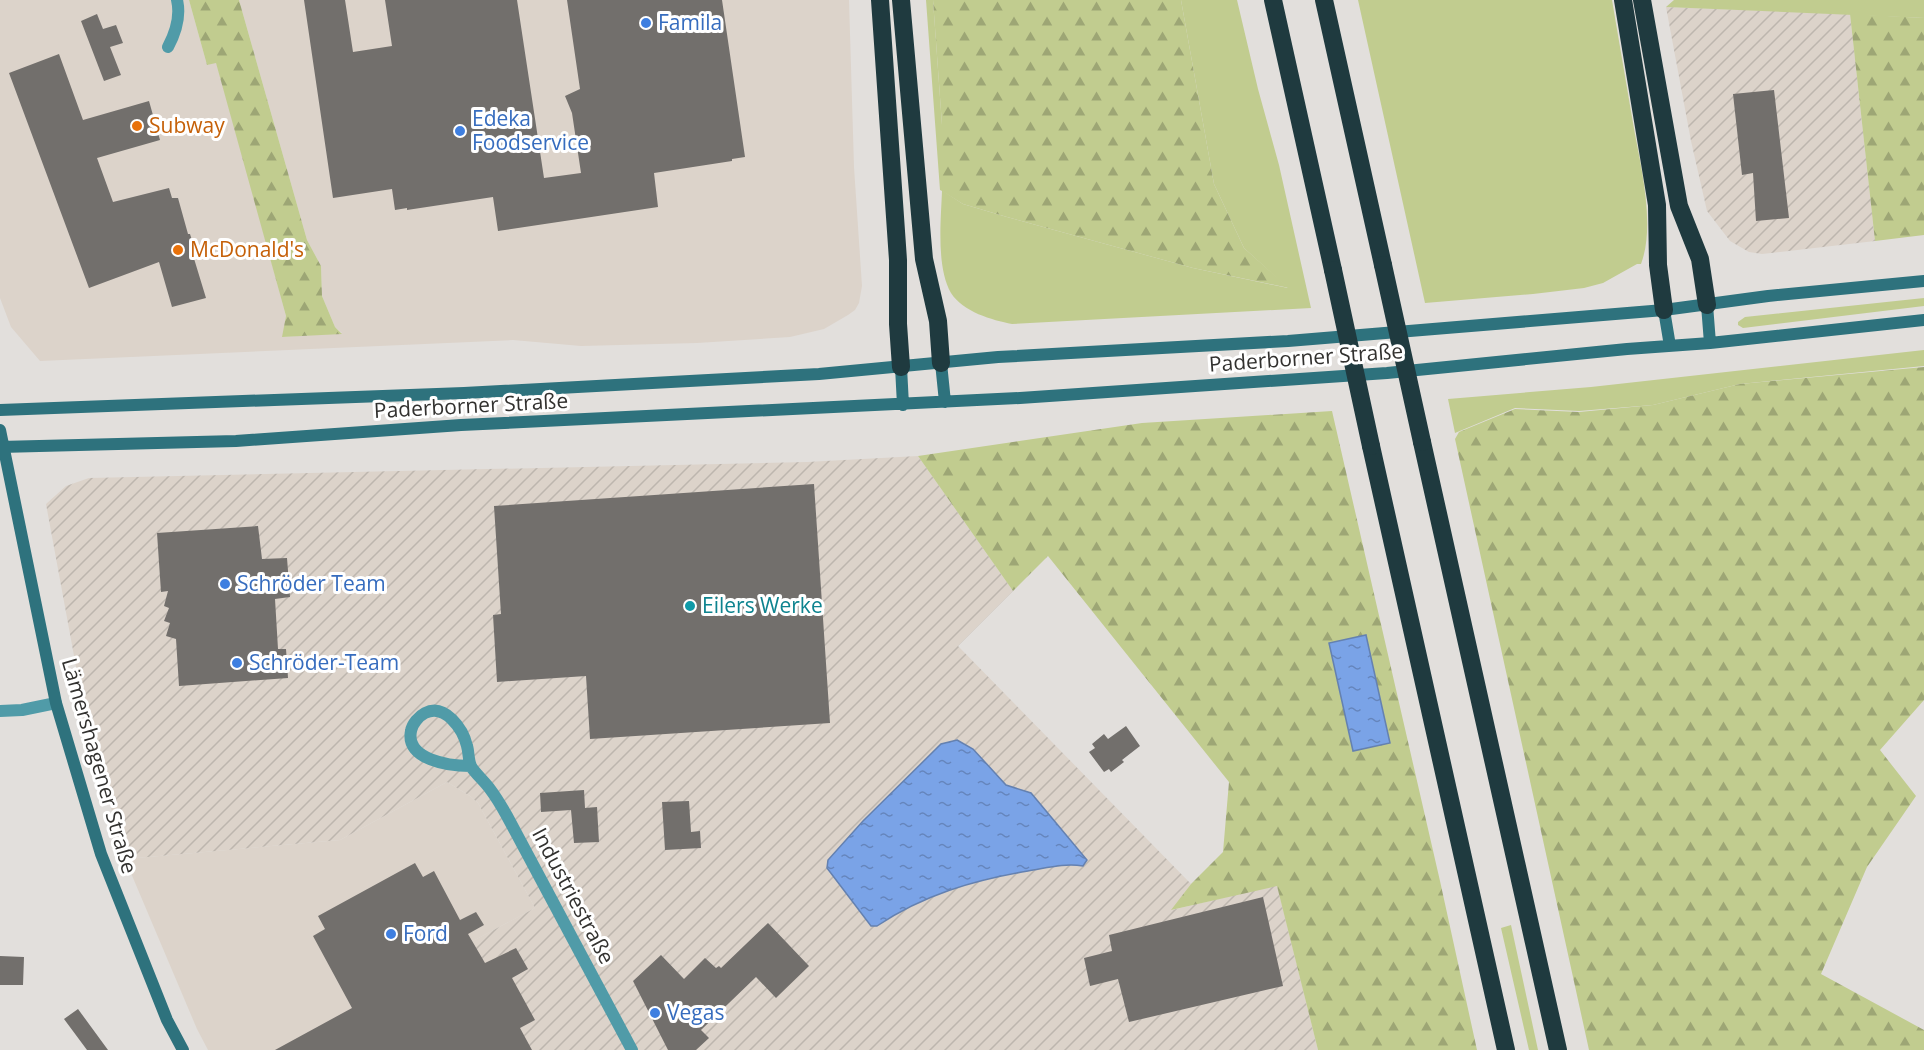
<svg xmlns="http://www.w3.org/2000/svg" width="1924" height="1050" viewBox="0 0 1924 1050" font-family="'Open Sans',sans-serif">
<style>
.built{fill:#dcd3ca}
.industrial{fill:url(#industrial-furrows)}
.grass{fill:#c1cc8f}
.forest{fill:url(#forest-firs)}
.water{fill:url(#water-ripples);stroke:#6481b0;stroke-width:1.5}
.building{fill:#726f6c}
.lines{fill:none;stroke-linecap:round;stroke-linejoin:round}
.minor{stroke:#509ba8;stroke-width:12}
.secondary{stroke:#2e727d;stroke-width:12}
.motorway{stroke:#1f3a3f;stroke-width:18}
.motorway-bridge{stroke:#1f3a3f;stroke-width:18}
.shop-dot{fill:#3f7fe0;stroke:#fff;stroke-width:2}
.food-dot{fill:#e8710a;stroke:#fff;stroke-width:2}
.culture-dot{fill:#0f9aa8;stroke:#fff;stroke-width:2}
.labels{text-anchor:middle;stroke-width:6;stroke-linejoin:round;paint-order:stroke}
.shop-label{font-size:21px;fill:#366cbe;stroke:#fff;text-anchor:start}
.food-label{font-size:21px;fill:#c56008;stroke:#fff;text-anchor:start}
.street-label{font-size:21px;fill:#32312f;stroke:#fff}
.culture-label{font-size:21px;fill:#0d838f;stroke:#fff;text-anchor:start}
</style>
<defs>
<pattern id="industrial-furrows" width="10" height="10" patternUnits="userSpaceOnUse" patternTransform="scale(1.5)"><rect width="10" height="10" fill="#dcd3ca"/><path d="M-1 1l2-2M0 10L10 0M9 11l2-2" fill="none" stroke="#bdb6ae"/></pattern>
<pattern id="forest-firs" width="22" height="20" patternUnits="userSpaceOnUse" patternTransform="scale(1.5)"><rect width="22" height="20" fill="#c1cc8f"/><path d="M5 1l3.5 6h-7zM16 11l3.5 6h-7z" fill="#9da675"/></pattern>
<pattern id="water-ripples" width="26" height="14" patternUnits="userSpaceOnUse" patternTransform="scale(1.5)"><rect width="26" height="14" fill="#7aa3e7"/><path d="M2 4q2-2 4 0t4 0M15 11q2-2 4 0t4 0" fill="none" stroke="#6585bc"/></pattern>
</defs>
<rect width="100%" height="100%" fill="#e2dfdc"/>
<!-- built -->
<path class="built" d="M 0,0 L 189,0 L 207,65 L 216,62 L 249,179 L 286,316 L 283,337 L 342,333 L 335,327 L 322,296 L 321,266 L 307,240 L 239,0 L 849,0 L 854,167 L 862,286 L 859,303 L 855,310 L 848,315 L 824,329 L 790,337 L 697,343 L 581,346 L 513,340 L 40,361 L 11,327 L 0,298 Z
M 447,782 L 470,796 L 478,803 L 535,908 L 370,996 L 396,1050 L 208,1050 L 197,1029 L 125,859 L 340,840 Z"/>
<!-- industrial -->
<path class="industrial" d="M 1666,7 L 1850,14 L 1875,241 L 1762,254 L 1749,252 L 1730,241 L 1707,211 L 1691,141 Z
M 918,456 L 1013,591 L 958,646 L 1191,884 L 1172,910 L 1277,885 L 1318,1050 L 396,1050 L 369,996 L 535,908 L 478,803 L 470,796 L 447,782 L 340,840 L 125,859 L 84,710 L 46,504 L 66,486 L 89,478 L 807,462 Z"/>
<!-- grass -->
<path class="grass" d="M 926,0 L 933,0 L 942,125 L 943,191 L 963,204 L 1007,217 L 1193,268 L 1288,288 L 1244,248 L 1214,184 L 1181,0 L 1237,0 L 1258,89 L 1279,165 L 1311,308 L 1012,324 C 992,320 963,312 951,293 C 936,267 941,220 942,191 L 940,190 Z
M 1358,0 L 1612,0 C 1619,41 1626,82 1633,123 C 1640,164 1656,224 1641,264 L 1637,264 L 1603,283 L 1584,288 L 1533,294 L 1425,303 Z
M 1674,0 L 1924,0 L 1924,18 L 1666,7 Z
M 1924,298 L 1924,306 L 1743,328 L 1738,325 L 1738,322 L 1745,317 Z
M 1924,350 L 1924,366 L 1740,384 L 1653,405 L 1579,411 L 1515,408 L 1455,433 L 1448,399 L 1591,387 Z
M 1511,925 L 1538,1050 L 1529,1050 L 1501,928 Z"/>
<!-- forest -->
<path class="forest" d="M 189,0 L 239,0 L 307,240 L 321,266 L 322,296 L 335,327 L 342,334 L 282,337 L 286,316 L 216,63 L 207,65 Z
M 933,0 L 1181,0 L 1214,184 L 1244,248 L 1289,288 L 1193,268 L 1007,217 L 963,204 L 942,191 L 942,125 Z
M 1850,14 L 1924,18 L 1924,235 L 1875,241 Z
M 1924,367 L 1924,700 L 1880,750 L 1916,796 L 1867,867 L 1821,974 L 1924,1030 L 1924,1050 L 1589,1050 L 1455,439 L 1459,432 L 1515,409 L 1579,412 L 1653,405 L 1740,384 Z
M 1332,411 L 1440,881 L 1477,1050 L 1318,1050 L 1277,886 L 1171,910 L 1191,884 L 1223,852 L 1229,782 L 1048,556 L 1013,591 L 918,456 L 1142,423 Z"/>
<!-- water -->
<path class="water" d="M 1366,635 L 1390,743 L 1353,751 L 1329,643 Z
M 957,740 L 973,749 L 1006,785 L 1031,793 L 1087,860 L 1083,866 C 1064,863 1047,868 1028,871 C 974,880 923,895 877,926 L 871,926 L 827,868 L 828,860 L 863,821 L 941,744 Z"/>
<!-- building -->
<path class="building" d="M 304,0 L 345,0 L 353,52 L 392,46 L 385,0 L 517,0 L 544,178 L 581,173 L 572,113 L 565,96 L 580,89 L 567,0 L 722,0 L 745,157 L 732,159 L 732,161 L 654,173 L 658,207 L 498,231 L 493,197 L 407,210 L 407,208 L 395,210 L 392,189 L 333,198 Z
M 97,14 L 103,29 L 116,25 L 123,43 L 110,47 L 121,75 L 104,81 L 81,21 Z
M 59,54 L 83,120 L 149,101 L 160,140 L 97,158 L 113,202 L 169,188 L 172,198 L 178,198 L 188,234 L 190,234 L 195,250 L 192,252 L 206,298 L 172,307 L 159,262 L 89,288 L 9,73 Z
M 1774,90 L 1789,218 L 1756,221 L 1753,173 L 1742,175 L 1733,94 Z
M 814,484 L 830,723 L 590,739 L 586,676 L 497,682 L 493,615 L 501,614 L 494,506 Z
M 258,526 L 262,559 L 287,558 L 290,597 L 275,599 L 278,649 L 286,649 L 288,678 L 179,686 L 176,639 L 166,636 L 170,623 L 164,621 L 169,608 L 164,606 L 168,591 L 161,592 L 157,533 Z
M 1126,726 L 1140,746 L 1122,760 L 1124,762 L 1111,772 L 1109,769 L 1104,772 L 1089,752 L 1095,748 L 1092,744 L 1104,734 L 1108,739 Z
M 584,790 L 585,808 L 597,807 L 599,842 L 574,843 L 571,810 L 541,812 L 540,793 Z
M 689,801 L 691,832 L 700,831 L 701,848 L 665,850 L 662,802 Z
M 415,863 L 423,877 L 434,871 L 460,920 L 476,912 L 484,925 L 468,934 L 485,963 L 516,948 L 528,969 L 512,978 L 535,1020 L 520,1028 L 532,1050 L 275,1050 L 352,1008 L 313,936 L 325,929 L 318,916 Z
M 1263,897 L 1283,986 L 1129,1022 L 1118,979 L 1090,986 L 1084,958 L 1112,951 L 1109,935 Z
M 768,923 L 809,966 L 776,998 L 756,977 L 701,1030 L 709,1038 L 696,1050 L 668,1050 L 633,981 L 661,955 L 684,979 L 705,958 L 716,968 L 719,966 L 721,968 Z
M 0,956 L 24,957 L 23,985 L 0,985 Z
M 78,1009 L 108,1050 L 87,1050 L 64,1019 Z"/>
<g class="lines">
<!-- minor -->
<path class="minor" d="M 168,47 C 176,32 181,17 177,0
M 0,711 L 22,710 L 56,703
M 470,766 C 450,766 405,760 411,731 C 412,724 419,716 425,713 C 445,703 463,729 467,746 C 469,752 468,762 472,768 C 477,775 485,782 490,789 C 496,797 502,807 507,816 L 632,1050"/>
<!-- secondary -->
<path class="secondary" d="M 1707,305 L 1710,343
M 1664,310 L 1670,346
M 941,363 L 945,402
M 901,367 L 903,405
M 0,410 L 464,393 L 819,374 L 998,357 L 1288,341 L 1664,310 L 1768,296 L 1924,281
M 0,430 L 56,703 L 101,854 L 167,1020 L 183,1050
M 0,447 L 236,441 L 461,425 L 1020,398 L 1387,373 L 1627,349 L 1710,343 L 1924,320"/>
<!-- motorway -->
<path class="motorway" d="M 880,0 L 898,260 L 898,324 L 901,367
M 901,0 L 924,259 L 938,321 L 941,363
M 1273,0 L 1333,270
M 1324,0 L 1383,265
M 1623,0 L 1657,205 L 1658,265 L 1664,310
M 1642,0 L 1679,206 L 1700,259 L 1707,305
M 1422,442 L 1558,1050
M 1371,446 L 1506,1050"/>
<!-- motorway-bridge -->
<path class="motorway-bridge" d="M 1383,265 L 1422,442
M 1333,270 L 1371,446"/>
</g>
<!-- markers -->
<g class="shop-dot">
<circle cx="646" cy="23" r="6"/>
<circle cx="460" cy="131" r="6"/>
<circle cx="225" cy="584" r="6"/>
<circle cx="237" cy="663" r="6"/>
<circle cx="391" cy="934" r="6"/>
<circle cx="655" cy="1013" r="6"/>
</g>
<g class="food-dot">
<circle cx="137" cy="126" r="6"/>
<circle cx="178" cy="250" r="6"/>
</g>
<circle class="culture-dot" cx="690" cy="606" r="6"/>
<g class="labels">
<!-- shop labels -->
<g class="shop-label">
<text x="658" y="30">Famila</text>
<text x="472" y="126">Edeka<tspan x="472" dy="24">Foodservice</tspan></text>
<text x="237" y="591">Schröder Team</text>
<text x="249" y="670">Schröder-Team</text>
<text x="403" y="941">Ford</text>
<text x="667" y="1020">Vegas</text>
</g>
<!-- food labels -->
<g class="food-label">
<text x="149" y="133">Subway</text>
<text x="190" y="257">McDonald's</text>
</g>
<!-- street labels -->
<g class="street-label">
<text transform="translate(1306 358) rotate(-4)" y="7">Paderborner Straße</text>
<text transform="translate(471 406) rotate(-3)" y="7">Paderborner Straße</text>
<text transform="translate(99 766) rotate(74)" y="7">Lämershagener Straße</text>
<text transform="translate(573 896) rotate(62)" y="7">Industriestraße</text>
</g>
<!-- culture labels -->
<g class="culture-label">
<text x="702" y="613">Eilers Werke</text>
</g>
</g>
</svg>
